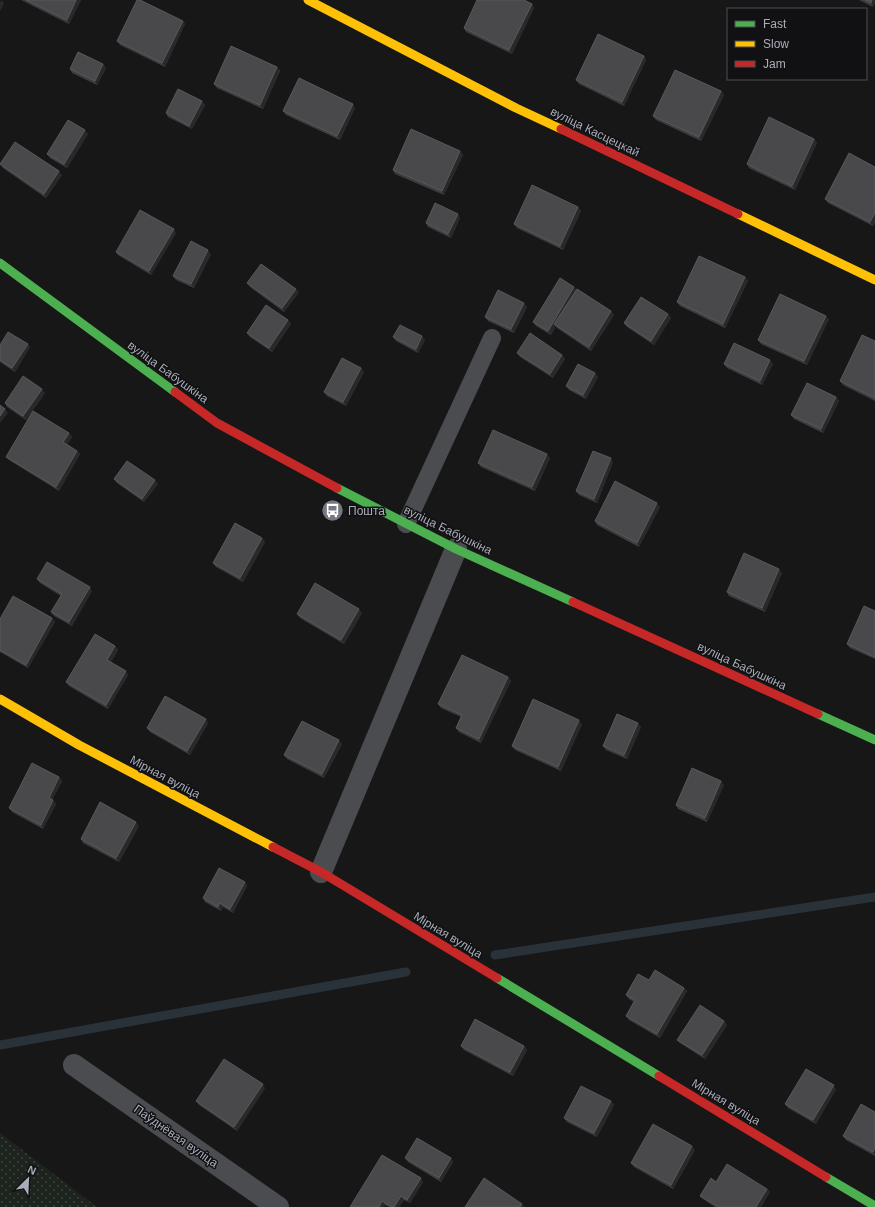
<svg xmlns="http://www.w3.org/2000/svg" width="875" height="1207" viewBox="0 0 875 1207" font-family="Helvetica,sans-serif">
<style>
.grass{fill:url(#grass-dots)}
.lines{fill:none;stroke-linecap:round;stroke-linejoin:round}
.stream{stroke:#2a3239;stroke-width:9}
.lane{stroke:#4b4c50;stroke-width:18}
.street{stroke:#4b4c50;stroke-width:22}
.fast{stroke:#4caf50;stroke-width:9}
.slow{stroke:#ffc107;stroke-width:9}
.jam{stroke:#c62828;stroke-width:9}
.wall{fill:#3d3d3f}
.shaded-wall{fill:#29292a}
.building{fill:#49494c;stroke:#58595d}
.labels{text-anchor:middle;stroke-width:3;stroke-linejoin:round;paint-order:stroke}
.street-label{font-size:12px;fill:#a8adb8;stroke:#111113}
.poi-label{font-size:12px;fill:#a8adb8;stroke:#111113;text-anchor:start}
</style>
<defs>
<pattern id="grass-dots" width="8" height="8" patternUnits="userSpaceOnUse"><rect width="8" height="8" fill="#1d241e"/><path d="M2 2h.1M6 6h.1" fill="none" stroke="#3b413d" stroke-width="1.8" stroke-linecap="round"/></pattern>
</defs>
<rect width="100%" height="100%" fill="#171717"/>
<!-- grass -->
<path class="grass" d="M 0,1133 L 97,1207 L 0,1207 Z"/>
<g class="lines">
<!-- stream -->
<path class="stream" d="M 495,955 L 875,897
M 0,1045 L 406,972"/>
<!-- lane -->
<path class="lane" d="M 406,524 L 492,338"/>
<!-- street -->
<path class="street" d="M 321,872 L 456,549
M 74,1065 L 278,1207"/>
<!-- fast -->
<path class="fast" d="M 0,263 L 175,392
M 337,488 L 456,549 L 573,602
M 818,714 L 875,740
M 497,978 L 659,1076
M 826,1177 L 875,1206"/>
<!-- slow -->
<path class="slow" d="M 308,0 L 516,108 L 561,129
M 738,214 L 875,280
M 0,699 L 79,745 L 273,847"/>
<!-- jam -->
<path class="jam" d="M 561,129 L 738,214
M 175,392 L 217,423 L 337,488
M 573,602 L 818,714
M 273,847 L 321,872 L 497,978
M 659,1076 L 826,1177"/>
</g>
<!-- wall -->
<path class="wall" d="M 21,0 L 81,0 L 69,24 Z
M 859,0 L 875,0 L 873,7 Z
M 532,4 L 534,8 L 512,54 L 466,32 L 464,28 Z
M 183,21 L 185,24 L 165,67 L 120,45 L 117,41 Z
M 644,56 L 646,60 L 624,106 L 579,84 L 576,80 Z
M 103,64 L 106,68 L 97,85 L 72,73 L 70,69 Z
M 277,67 L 280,71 L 263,109 L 217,88 L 214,84 Z
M 721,91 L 724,95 L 701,141 L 656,120 L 653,116 Z
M 202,101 L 205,105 L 192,129 L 168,117 L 166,113 Z
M 355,108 L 340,140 L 286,115 L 283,111 Z
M 88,134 L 67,168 L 50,158 L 47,154 Z
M 814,139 L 817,143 L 795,190 L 749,168 L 747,164 Z
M 460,151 L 463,155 L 444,195 L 395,174 L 393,170 Z
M 0,164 L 62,175 L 46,198 L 3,168 Z
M 875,167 L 875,223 L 873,226 L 828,203 L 825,199 Z
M 578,207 L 581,211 L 563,250 L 517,228 L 514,224 Z
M 460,218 L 451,238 L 428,227 L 426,223 Z
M 176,233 L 151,275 L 118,255 L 116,252 Z
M 211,254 L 194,288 L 176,280 L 173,276 Z
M 745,277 L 748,281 L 725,328 L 680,306 L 677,302 Z
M 247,283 L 299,292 L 284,312 L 250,287 Z
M 574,287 L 576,290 L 611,311 L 614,315 L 591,351 L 557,328 L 556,326 L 551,335 L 536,326 L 533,322 Z
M 527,307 L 514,333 L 488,321 L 485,317 Z
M 668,314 L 671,318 L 654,345 L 627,327 L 624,323 Z
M 829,319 L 807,365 L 761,344 L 758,340 Z
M 288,320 L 291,324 L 272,352 L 250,337 L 247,333 Z
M 393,337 L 425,340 L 418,353 L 396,341 Z
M 875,341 L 875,401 L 843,385 L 840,381 Z
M 0,345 L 30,347 L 15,372 L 0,362 Z
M 517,353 L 562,355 L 565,359 L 553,378 L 520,357 Z
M 724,364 L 773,364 L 762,385 L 727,368 Z
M 361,368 L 364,372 L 346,406 L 327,396 L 324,392 Z
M 595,373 L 598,377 L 586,399 L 569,390 L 566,386 Z
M 45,393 L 26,420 L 7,407 L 5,403 Z
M 836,397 L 839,401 L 823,433 L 794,419 L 791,415 Z
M 69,433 L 72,437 L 67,444 L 77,451 L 80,454 L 59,491 L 9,460 L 6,457 Z
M 550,458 L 535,491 L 481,467 L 478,463 Z
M 613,462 L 597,503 L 579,495 L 576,491 Z
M 114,479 L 158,484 L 144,502 L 117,483 Z
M 660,507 L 639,547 L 597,525 L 595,521 Z
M 262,538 L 265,542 L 243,582 L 216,567 L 213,563 Z
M 782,573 L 765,612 L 729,596 L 727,592 Z
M 37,579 L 92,591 L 72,626 L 54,616 L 51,612 L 61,596 L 40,583 Z
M 875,611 L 875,659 L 850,648 L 847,644 Z
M 362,613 L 344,644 L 300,618 L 297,614 Z
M 52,618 L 55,622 L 28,668 L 0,652 L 0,619 Z
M 115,646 L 118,650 L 111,662 L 128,675 L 108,709 L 69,686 L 66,682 Z
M 508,677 L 511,681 L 481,743 L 459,732 L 456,728 L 461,717 L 441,708 L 438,704 Z
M 208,723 L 190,755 L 150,732 L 147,728 Z
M 582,724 L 561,771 L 515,750 L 512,746 Z
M 641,727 L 627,759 L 606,750 L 603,746 Z
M 342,744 L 324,778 L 287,759 L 284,755 Z
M 59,777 L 62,781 L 52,800 L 56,804 L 43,829 L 12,812 L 9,808 Z
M 724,785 L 707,822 L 678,809 L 676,805 Z
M 139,826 L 119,862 L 83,843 L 81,839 Z
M 245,882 L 247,886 L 233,913 L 223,907 L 221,911 L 205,902 L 203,898 Z
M 649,980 L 684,988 L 687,991 L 660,1038 L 629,1020 L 626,1016 L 634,1002 L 629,999 L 626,995 Z
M 724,1021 L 727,1025 L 705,1059 L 680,1043 L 677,1040 Z
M 461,1046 L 524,1046 L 527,1050 L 513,1076 L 464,1050 Z
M 265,1088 L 237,1131 L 199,1105 L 196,1101 Z
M 836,1089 L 816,1124 L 788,1108 L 785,1104 Z
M 611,1101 L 614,1105 L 597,1137 L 567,1122 L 564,1118 Z
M 875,1112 L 875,1156 L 846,1140 L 843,1136 Z
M 695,1150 L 673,1189 L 634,1167 L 631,1163 Z
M 405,1158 L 451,1158 L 453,1162 L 441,1182 L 408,1162 Z
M 423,1182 L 410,1203 L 404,1200 L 399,1207 L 389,1207 L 385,1205 L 350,1207 Z
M 716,1182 L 767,1189 L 770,1192 L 761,1207 L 715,1207 L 703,1199 L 700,1196 Z"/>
<!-- shaded-wall -->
<path class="shaded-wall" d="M 2,0 L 4,4 L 0,11 L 0,2 Z
M 76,0 L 81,0 L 69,24 L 67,20 Z
M 872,0 L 875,0 L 875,3 L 873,7 L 871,3 Z
M 532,4 L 534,8 L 512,54 L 509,50 Z
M 183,21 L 185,24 L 165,67 L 162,63 Z
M 644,56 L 646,60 L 624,106 L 622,102 Z
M 103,64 L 106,68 L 97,85 L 95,81 Z
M 277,67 L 280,71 L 263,109 L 260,105 Z
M 721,91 L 724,95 L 701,141 L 699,137 Z
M 202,101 L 205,105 L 192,129 L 189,126 Z
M 353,104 L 355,108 L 340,140 L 337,136 Z
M 85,130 L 88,134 L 67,168 L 64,164 Z
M 814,139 L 817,143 L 795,190 L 792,186 Z
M 460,151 L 463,155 L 444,195 L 442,191 Z
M 59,171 L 62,175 L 46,198 L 44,194 Z
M 578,207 L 581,211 L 563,250 L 560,246 Z
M 875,213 L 875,223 L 873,226 L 870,222 Z
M 458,214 L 460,218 L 451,238 L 448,234 Z
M 174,229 L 176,233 L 151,275 L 149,271 Z
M 208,250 L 211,254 L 194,288 L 191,284 Z
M 745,277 L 748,281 L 725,328 L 723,324 Z
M 574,287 L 577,291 L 554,324 L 556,326 L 551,335 L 548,331 Z
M 296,289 L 299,292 L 284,312 L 282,308 Z
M 524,303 L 527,307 L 514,333 L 511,329 Z
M 611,311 L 614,315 L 591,351 L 589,347 Z
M 668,314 L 671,318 L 654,345 L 651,341 Z
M 826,316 L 829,319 L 807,365 L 804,361 Z
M 288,320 L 291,324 L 272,352 L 269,348 Z
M 422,336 L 425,340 L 418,353 L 416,349 Z
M 28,344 L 30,347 L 15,372 L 12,368 Z
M 562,355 L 565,359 L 553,378 L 550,374 Z
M 770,360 L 773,364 L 762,385 L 760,381 Z
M 361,368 L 364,372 L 346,406 L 343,402 Z
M 595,373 L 598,377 L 586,399 L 583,395 Z
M 42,389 L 45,393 L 26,420 L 23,416 Z
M 836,397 L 839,401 L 823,433 L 821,429 Z
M 5,409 L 8,413 L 0,423 L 0,416 Z
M 69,433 L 72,437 L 66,446 L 63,442 Z
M 77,451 L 80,454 L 59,491 L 56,487 Z
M 547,454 L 550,458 L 535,491 L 532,487 Z
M 611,458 L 613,462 L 597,503 L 594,499 Z
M 155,480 L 158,484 L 144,502 L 142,499 Z
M 657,503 L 660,507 L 639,547 L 637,543 Z
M 262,538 L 265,542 L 243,582 L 240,578 Z
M 779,569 L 782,573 L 765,612 L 762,608 Z
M 90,587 L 92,591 L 72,626 L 69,622 Z
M 359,609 L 362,613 L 344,644 L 341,640 Z
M 52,618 L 55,622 L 28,668 L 26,665 Z
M 115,646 L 118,650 L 110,664 L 107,660 Z
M 126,671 L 128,675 L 108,709 L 106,705 Z
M 508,677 L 511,681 L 481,743 L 479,739 Z
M 206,719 L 208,723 L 190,755 L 187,751 Z
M 579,720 L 582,724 L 561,771 L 558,767 Z
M 638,723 L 641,727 L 627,759 L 624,755 Z
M 339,740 L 342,744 L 324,778 L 322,774 Z
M 59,777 L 62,781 L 51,802 L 49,798 Z
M 721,781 L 724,785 L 707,822 L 705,818 Z
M 53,800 L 56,804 L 43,829 L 41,825 Z
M 136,822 L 139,826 L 119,862 L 116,858 Z
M 245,882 L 247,886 L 233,913 L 230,909 Z
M 220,903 L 223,907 L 221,911 L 218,907 Z
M 684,988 L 687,991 L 660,1038 L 657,1034 Z
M 724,1021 L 727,1025 L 705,1059 L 702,1055 Z
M 524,1046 L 527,1050 L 513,1076 L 510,1072 Z
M 263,1084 L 265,1088 L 237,1131 L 234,1127 Z
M 834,1085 L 836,1089 L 816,1124 L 813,1120 Z
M 611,1101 L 614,1105 L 597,1137 L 594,1133 Z
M 692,1146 L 695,1150 L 673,1189 L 671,1185 Z
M 875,1148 L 875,1156 L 873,1152 Z
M 451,1158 L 453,1162 L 441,1182 L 439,1178 Z
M 421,1178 L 423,1182 L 410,1203 L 407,1200 Z
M 767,1189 L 770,1192 L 761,1207 L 756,1207 Z
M 401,1196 L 404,1200 L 399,1207 L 394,1207 Z
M 382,1201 L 385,1205 L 384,1207 L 379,1207 Z
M 522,1204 L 525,1207 L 520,1207 Z"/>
<!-- building -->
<path class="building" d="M 26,0 L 76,0 L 67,20 Z
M 137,0 L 140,0 L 183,21 L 162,63 L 117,41 Z
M 477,0 L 524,0 L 532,4 L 509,50 L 464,28 Z
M 865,0 L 872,0 L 871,3 Z
M 598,34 L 644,56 L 622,102 L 576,80 Z
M 231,46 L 277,67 L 260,105 L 214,84 Z
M 78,52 L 103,64 L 95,81 L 70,69 Z
M 675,70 L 721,91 L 699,137 L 653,116 Z
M 299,78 L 353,104 L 337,136 L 283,111 Z
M 178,89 L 202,101 L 189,126 L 166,113 Z
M 769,117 L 814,139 L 792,186 L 747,164 Z
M 68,120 L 85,130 L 64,164 L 47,154 Z
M 411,129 L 460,151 L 442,191 L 393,170 Z
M 15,142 L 59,171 L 44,194 L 0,164 Z
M 849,153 L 875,167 L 875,213 L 870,222 L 825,199 Z
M 532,185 L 578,207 L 560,246 L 514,224 Z
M 435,203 L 458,214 L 448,234 L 426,223 Z
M 140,210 L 174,229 L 149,271 L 116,252 Z
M 191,241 L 208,250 L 191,284 L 173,276 Z
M 699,256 L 745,277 L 723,324 L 677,302 Z
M 261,264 L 296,289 L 282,308 L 247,283 Z
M 560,278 L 574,287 L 548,331 L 533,322 Z
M 577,289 L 611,311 L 589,347 L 554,324 Z
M 498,290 L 524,303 L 511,329 L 485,317 Z
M 780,294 L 826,316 L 804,361 L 758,340 Z
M 641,297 L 668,314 L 651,341 L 624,323 Z
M 266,305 L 288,320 L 269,348 L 247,333 Z
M 400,325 L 422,336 L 416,349 L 393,337 Z
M 8,332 L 28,344 L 12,368 L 0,360 L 0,345 Z
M 530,333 L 562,355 L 550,374 L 517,353 Z
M 862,335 L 875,341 L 875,398 L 840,381 Z
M 734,343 L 770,360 L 760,381 L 724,364 Z
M 342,358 L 361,368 L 343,402 L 324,392 Z
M 578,364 L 595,373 L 583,395 L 566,386 Z
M 23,376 L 42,389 L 23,416 L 5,403 Z
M 807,383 L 836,397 L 821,429 L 791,415 Z
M 0,405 L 5,409 L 0,416 Z
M 33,411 L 69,433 L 63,442 L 77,451 L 56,487 L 6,457 Z
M 493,430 L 547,454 L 532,487 L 478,463 Z
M 593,451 L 611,458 L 594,499 L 576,491 Z
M 127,461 L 155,480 L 142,499 L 114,479 Z
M 615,481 L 657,503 L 637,543 L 595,521 Z
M 235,523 L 262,538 L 240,578 L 213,563 Z
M 744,553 L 779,569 L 762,608 L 727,592 Z
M 47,562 L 90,587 L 69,622 L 51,612 L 62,594 L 37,579 Z
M 315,583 L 359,609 L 341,640 L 297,614 Z
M 13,596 L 52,618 L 26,665 L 0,650 L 0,619 Z
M 864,606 L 875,611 L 875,657 L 847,644 Z
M 95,634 L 115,646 L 107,660 L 126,671 L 106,705 L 66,682 Z
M 462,655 L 508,677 L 479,739 L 456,728 L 462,715 L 438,704 Z
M 165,696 L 206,719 L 187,751 L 147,728 Z
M 533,699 L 579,720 L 558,767 L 512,746 Z
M 617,714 L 638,723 L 624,755 L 603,746 Z
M 302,721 L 339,740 L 322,774 L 284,755 Z
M 32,763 L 59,777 L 49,798 L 53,800 L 41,825 L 9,808 Z
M 692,768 L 721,781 L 705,818 L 676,805 Z
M 100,802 L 136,822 L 116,858 L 81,839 Z
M 219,868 L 245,882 L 230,909 L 220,903 L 218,907 L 203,898 Z
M 655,970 L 684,988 L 657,1034 L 626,1016 L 635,1000 L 626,995 L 638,974 L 649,980 Z
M 700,1005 L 724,1021 L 702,1055 L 677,1040 Z
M 475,1019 L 524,1046 L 510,1072 L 461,1046 Z
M 224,1059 L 263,1084 L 234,1127 L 196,1101 Z
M 806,1069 L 834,1085 L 813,1120 L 785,1104 Z
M 581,1086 L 611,1101 L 594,1133 L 564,1118 Z
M 861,1104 L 875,1112 L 875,1148 L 873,1152 L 843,1136 Z
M 653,1124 L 692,1146 L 671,1185 L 631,1163 Z
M 417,1138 L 451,1158 L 439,1178 L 405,1158 Z
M 382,1155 L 421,1178 L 407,1200 L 401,1196 L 394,1207 L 392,1207 L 382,1201 L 379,1207 L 350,1207 Z
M 727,1164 L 767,1189 L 756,1207 L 719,1207 L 700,1196 L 711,1178 L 716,1182 Z
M 484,1178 L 522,1204 L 520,1207 L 465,1207 Z"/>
<!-- icons -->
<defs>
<symbol id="bus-disc" viewBox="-11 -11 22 22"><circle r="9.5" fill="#757880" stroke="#111113"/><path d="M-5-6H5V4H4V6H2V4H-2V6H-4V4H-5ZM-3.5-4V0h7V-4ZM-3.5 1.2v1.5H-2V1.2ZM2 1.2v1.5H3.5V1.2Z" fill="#fff"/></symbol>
</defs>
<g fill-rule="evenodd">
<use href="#bus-disc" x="320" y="498" width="25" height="25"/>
</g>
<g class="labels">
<!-- street labels -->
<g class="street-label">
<text transform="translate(595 132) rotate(26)" y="4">вуліца Касцецкай</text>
<text transform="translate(168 372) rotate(36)" y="4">вуліца Бабушкіна</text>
<text transform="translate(448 530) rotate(26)" y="4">вуліца Бабушкіна</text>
<text transform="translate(742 666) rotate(25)" y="4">вуліца Бабушкіна</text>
<text transform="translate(165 777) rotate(28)" y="4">Мірная вуліца</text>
<text transform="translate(448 935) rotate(31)" y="4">Мірная вуліца</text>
<text transform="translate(726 1102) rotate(31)" y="4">Мірная вуліца</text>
<text transform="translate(176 1136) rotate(35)" y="4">Паўднёвая вуліца</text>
</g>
<!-- poi labels -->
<g class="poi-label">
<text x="348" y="515">Пошта</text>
</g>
</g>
<!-- legend -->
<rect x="727" y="8" width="140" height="72" fill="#111113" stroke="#4d4f55"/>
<rect x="735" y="21" width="20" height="6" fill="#4caf50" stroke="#4d4f55"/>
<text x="763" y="28" font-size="12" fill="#a8adb8">Fast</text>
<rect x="735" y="41" width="20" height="6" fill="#ffc107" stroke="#4d4f55"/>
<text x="763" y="48" font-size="12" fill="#a8adb8">Slow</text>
<rect x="735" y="61" width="20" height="6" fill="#c62828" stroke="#4d4f55"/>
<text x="763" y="68" font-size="12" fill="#a8adb8">Jam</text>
<!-- north arrow -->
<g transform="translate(28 1179) rotate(24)" stroke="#111113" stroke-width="3" paint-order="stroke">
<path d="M0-3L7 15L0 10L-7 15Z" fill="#a8adb8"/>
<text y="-6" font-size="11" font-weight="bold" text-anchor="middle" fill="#a8adb8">N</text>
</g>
</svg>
